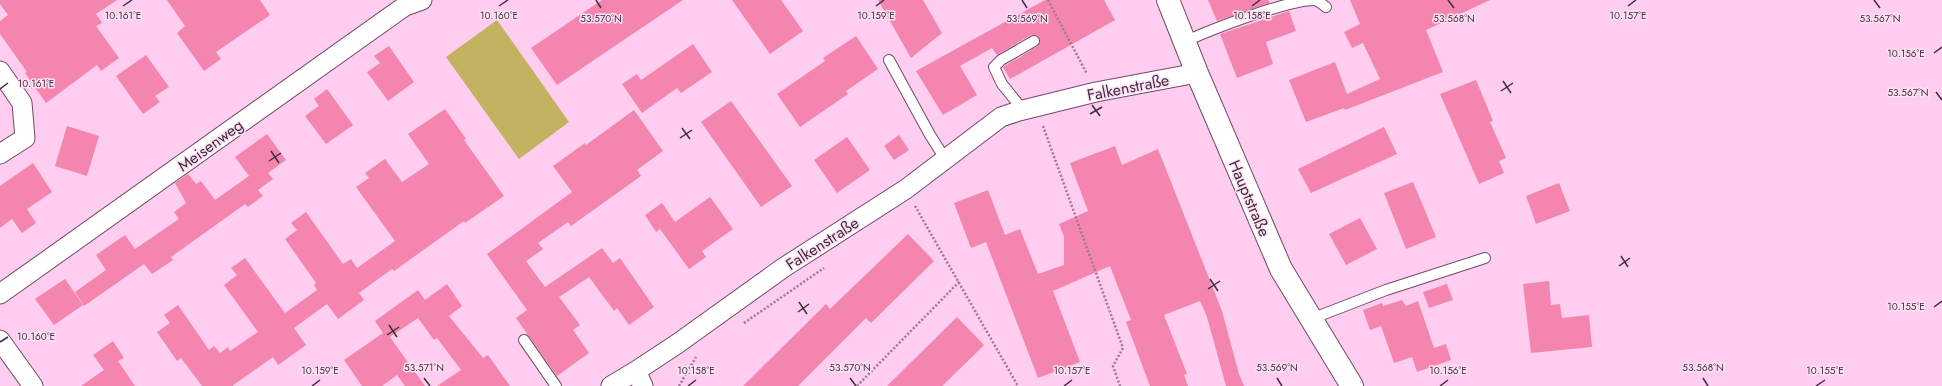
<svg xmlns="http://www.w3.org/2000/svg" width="1942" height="386" viewBox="0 0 1942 386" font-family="Jost,sans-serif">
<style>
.green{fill:#c3b25f}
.building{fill:#f485ae}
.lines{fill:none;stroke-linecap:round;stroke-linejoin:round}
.lane-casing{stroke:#724967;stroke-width:12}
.street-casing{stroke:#724967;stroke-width:21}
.secondary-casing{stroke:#724967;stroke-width:24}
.path{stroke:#9b7a91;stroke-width:2.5;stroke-dasharray:2 2;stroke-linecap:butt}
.lane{stroke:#fff;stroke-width:10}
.street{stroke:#fff;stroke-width:19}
.secondary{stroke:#fff;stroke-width:22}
.ticks{fill:none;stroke:#412e3c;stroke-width:1.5}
.labels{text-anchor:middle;stroke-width:3;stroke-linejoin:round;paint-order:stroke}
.street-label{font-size:16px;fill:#412e3c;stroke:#ffe1f5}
.ticks-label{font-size:10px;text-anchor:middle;fill:#412e3c;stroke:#ffe1f5;stroke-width:3;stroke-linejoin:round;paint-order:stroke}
</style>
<rect width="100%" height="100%" fill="#fecdef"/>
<!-- green -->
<path class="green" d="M 497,20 L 569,122 L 519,159 L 446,57 Z"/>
<!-- building -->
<path class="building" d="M 0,0 L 117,0 L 96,14 L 102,23 L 96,26 L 119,58 L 101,71 L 97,65 L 46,103 L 25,73 L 27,72 L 0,34 L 0,21 L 8,15 L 0,4 Z
M 167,0 L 260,0 L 270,15 L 216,52 L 221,59 L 204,71 L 177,33 L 185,26 Z
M 602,0 L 683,0 L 557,85 L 531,48 Z
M 732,0 L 781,0 L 803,31 L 770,54 Z
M 878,0 L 923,0 L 942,33 L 911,58 Z
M 1045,0 L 1104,0 L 1115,20 L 1010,79 L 1003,67 L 1038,46 L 1040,41 L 1038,36 L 1031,35 L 997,55 L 992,48 L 960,66 L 977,95 L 943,115 L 916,71 Z
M 1208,0 L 1268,0 L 1270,3 L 1217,21 Z
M 1350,0 L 1490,0 L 1426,30 L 1443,72 L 1345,110 L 1344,108 L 1306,122 L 1289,80 L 1335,62 L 1347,94 L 1380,79 L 1363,43 L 1352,48 L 1344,32 L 1360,24 Z
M 1289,11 L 1296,31 L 1266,42 L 1273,64 L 1237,78 L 1220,34 Z
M 856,36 L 878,69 L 846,91 L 848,94 L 800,127 L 777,94 L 825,61 L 823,58 Z
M 693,44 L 712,72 L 681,93 L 677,88 L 642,113 L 622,84 L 637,74 L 641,80 Z
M 389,46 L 414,82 L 388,101 L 367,72 L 380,63 L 374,56 Z
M 146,55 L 169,87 L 155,96 L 160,102 L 143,114 L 116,76 Z
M 1476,80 L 1493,121 L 1490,122 L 1506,158 L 1499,161 L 1504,173 L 1479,184 L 1440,94 Z
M 327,89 L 353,125 L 326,144 L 305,116 L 319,106 L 314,99 Z
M 731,101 L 792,186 L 761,207 L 701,122 Z
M 445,109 L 466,139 L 464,140 L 504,196 L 465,223 L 464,221 L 394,271 L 392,269 L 359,293 L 364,300 L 338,319 L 327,304 L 294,328 L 306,345 L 278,365 L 273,357 L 232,386 L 202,386 L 181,358 L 177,361 L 157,332 L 170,323 L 164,315 L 178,305 L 209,350 L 214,346 L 220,353 L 228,347 L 230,351 L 258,332 L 224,285 L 237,275 L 231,268 L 245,258 L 285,313 L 317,290 L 314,285 L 316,283 L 285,239 L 297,230 L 291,223 L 306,212 L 343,264 L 351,259 L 357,268 L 395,241 L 356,187 L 369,178 L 365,173 L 385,159 L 402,182 L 429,164 L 408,134 Z
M 634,110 L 663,151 L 637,170 L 641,176 L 571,226 L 568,222 L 538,243 L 543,249 L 526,261 L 545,287 L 602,248 L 613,263 L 620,258 L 654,307 L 629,325 L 617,308 L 614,311 L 589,277 L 559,297 L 580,325 L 573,330 L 589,353 L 557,376 L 516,318 L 527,310 L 487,254 L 572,192 L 553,166 L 585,143 L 586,145 Z
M 67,126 L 99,136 L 87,176 L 55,166 Z
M 1384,127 L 1397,154 L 1311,193 L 1298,169 Z
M 267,134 L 286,160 L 268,173 L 273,179 L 258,190 L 263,196 L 248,207 L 245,204 L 171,257 L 173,260 L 152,274 L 144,264 L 84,306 L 75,292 L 106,270 L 96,255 L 125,235 L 135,249 L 179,219 L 174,212 L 186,203 L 175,183 L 188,174 L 196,184 L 201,181 L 215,200 L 249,176 L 235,157 Z
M 899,135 L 909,150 L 894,160 L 884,146 Z
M 847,137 L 870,170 L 837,193 L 814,160 Z
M 1115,146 L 1122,165 L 1158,149 L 1222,311 L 1239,374 L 1244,386 L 1226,386 L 1207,317 L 1200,301 L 1164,315 L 1187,374 L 1184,375 L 1188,386 L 1150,386 L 1126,322 L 1131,320 L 1110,266 L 1053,291 L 1080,362 L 1038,378 L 986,242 L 971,248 L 954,203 L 988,190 L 1005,235 L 1020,229 L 1038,274 L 1064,265 L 1064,237 L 1059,224 L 1088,211 L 1070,163 Z
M 33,163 L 52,192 L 27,209 L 36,223 L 22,233 L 12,219 L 0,228 L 0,186 Z
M 1413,182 L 1436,237 L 1406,249 L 1384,193 Z
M 1559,183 L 1570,211 L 1536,224 L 1526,196 Z
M 710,197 L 733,229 L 702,251 L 706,257 L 689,269 L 660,229 L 656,232 L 645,215 L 662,203 L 675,222 Z
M 1360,218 L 1377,249 L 1346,265 L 1329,234 Z
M 908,234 L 934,261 L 871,323 L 866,318 L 798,386 L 743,386 L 826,304 L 830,309 Z
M 65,279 L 83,305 L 54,325 L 35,299 Z
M 1549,281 L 1551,305 L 1560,304 L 1562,318 L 1589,315 L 1592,347 L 1531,353 L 1523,284 Z
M 447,284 L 462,306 L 449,316 L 483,358 L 488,355 L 510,386 L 437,386 L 461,370 L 437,338 L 434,340 L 418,318 L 390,337 L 425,386 L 405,386 L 397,375 L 382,386 L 362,386 L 344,360 L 383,333 L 375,321 L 418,290 L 425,300 Z
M 1447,284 L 1453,300 L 1429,308 L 1423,292 Z
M 1402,300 L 1406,306 L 1418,301 L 1434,348 L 1446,344 L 1451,360 L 1417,372 L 1412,357 L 1394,363 L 1381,326 L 1370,330 L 1363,310 L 1382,303 L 1383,306 Z
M 957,317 L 984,345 L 971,358 L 942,386 L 887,386 Z
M 113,341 L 124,358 L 118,361 L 135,386 L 81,386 L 104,370 L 93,355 Z"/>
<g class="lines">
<defs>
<path id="lane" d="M 1184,42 C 1212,29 1287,0 1315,0 C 1319,1 1323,5 1326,7
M 889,60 L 930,135 L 946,160
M 1023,110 L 1002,84 L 994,67 L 1001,60 L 1034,41
M 1311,319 L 1386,290 L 1485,258
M 524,340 L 556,386"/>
<path id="street" d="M 0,71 L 22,103 L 25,138 L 0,154
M 0,294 L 405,6 L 422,0
M 0,340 L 33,386
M 636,371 L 643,386
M 611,386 L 636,371 L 677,344 L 783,268 L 906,189 L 1001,117 L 1019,111 L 1096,92 L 1197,73"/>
<path id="secondary" d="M 1168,0 L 1197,73 L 1281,269 L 1352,386"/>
</defs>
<!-- lane casing -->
<use href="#lane" class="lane-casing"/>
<!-- street casing -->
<use href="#street" class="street-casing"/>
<!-- secondary casing -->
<use href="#secondary" class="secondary-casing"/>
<!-- path -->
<path class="path" d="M 1048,0 L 1087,74
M 1043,126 L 1123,348 L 1113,366 L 1120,386
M 915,206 L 1018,386
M 744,323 L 824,268
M 679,386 L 696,357
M 857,386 L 959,282"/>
<!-- lane -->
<use href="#lane" class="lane"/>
<!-- street -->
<use href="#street" class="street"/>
<!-- secondary -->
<use href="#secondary" class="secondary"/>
</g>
<!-- ticks -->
<path class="ticks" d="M 596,0 L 601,8M 1022,0 L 1027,8M 1448,0 L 1454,8M 1874,0 L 1880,8M 123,6 L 132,0M 499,6 L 508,0M 876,6 L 884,0M 1252,6 L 1260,0M 1628,6 L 1636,0M 1934,53 L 1942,47M 1503,81 L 1511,93M 0,89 L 8,83M 1501,91 L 1513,83M 1936,92 L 1942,100M 1092,105 L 1100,116M 1090,114 L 1102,107M 682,128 L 690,139M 680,138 L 692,130M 271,151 L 279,163M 269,161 L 281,153M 1621,256 L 1628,267M 1619,266 L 1630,258M 1210,279 L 1218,291M 1208,289 L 1220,281M 799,302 L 807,314M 1934,307 L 1942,301M 798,312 L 809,304M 389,325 L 397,337M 387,335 L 399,327M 0,342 L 8,337M 424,378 L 430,386M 850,378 L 856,386M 1277,378 L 1282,386M 1703,378 L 1708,386M 312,386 L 320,380M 688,386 L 696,380M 1064,386 L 1072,380M 1440,386 L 1448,380M 1816,386 L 1825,380"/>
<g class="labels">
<!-- street labels -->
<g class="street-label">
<text transform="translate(1128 87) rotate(-11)" y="6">Falkenstraße</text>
<text transform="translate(210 145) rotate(-36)" y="6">Meisenweg</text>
<text transform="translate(1250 198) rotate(67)" y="6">Hauptstraße</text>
<text transform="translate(822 243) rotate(-33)" y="6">Falkenstraße</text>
</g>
</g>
<g class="ticks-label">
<text x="123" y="19">10.161°E</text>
<text x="499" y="19">10.160°E</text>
<text x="876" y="19">10.159°E</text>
<text x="1252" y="19">10.158°E</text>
<text x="1628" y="19">10.157°E</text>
<text x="601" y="22">53.570°N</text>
<text x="1027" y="22">53.569°N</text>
<text x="1454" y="22">53.568°N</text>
<text x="1880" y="22">53.567°N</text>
<text x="1906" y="57">10.156°E</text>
<text x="36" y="87">10.161°E</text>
<text x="1908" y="96">53.567°N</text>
<text x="1906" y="310">10.155°E</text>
<text x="36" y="340">10.160°E</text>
<text x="424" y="371">53.571°N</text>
<text x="850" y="371">53.570°N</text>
<text x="1277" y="371">53.569°N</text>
<text x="1703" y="371">53.568°N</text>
<text x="320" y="374">10.159°E</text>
<text x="696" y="374">10.158°E</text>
<text x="1072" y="374">10.157°E</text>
<text x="1448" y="374">10.156°E</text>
<text x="1825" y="374">10.155°E</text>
</g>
</svg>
